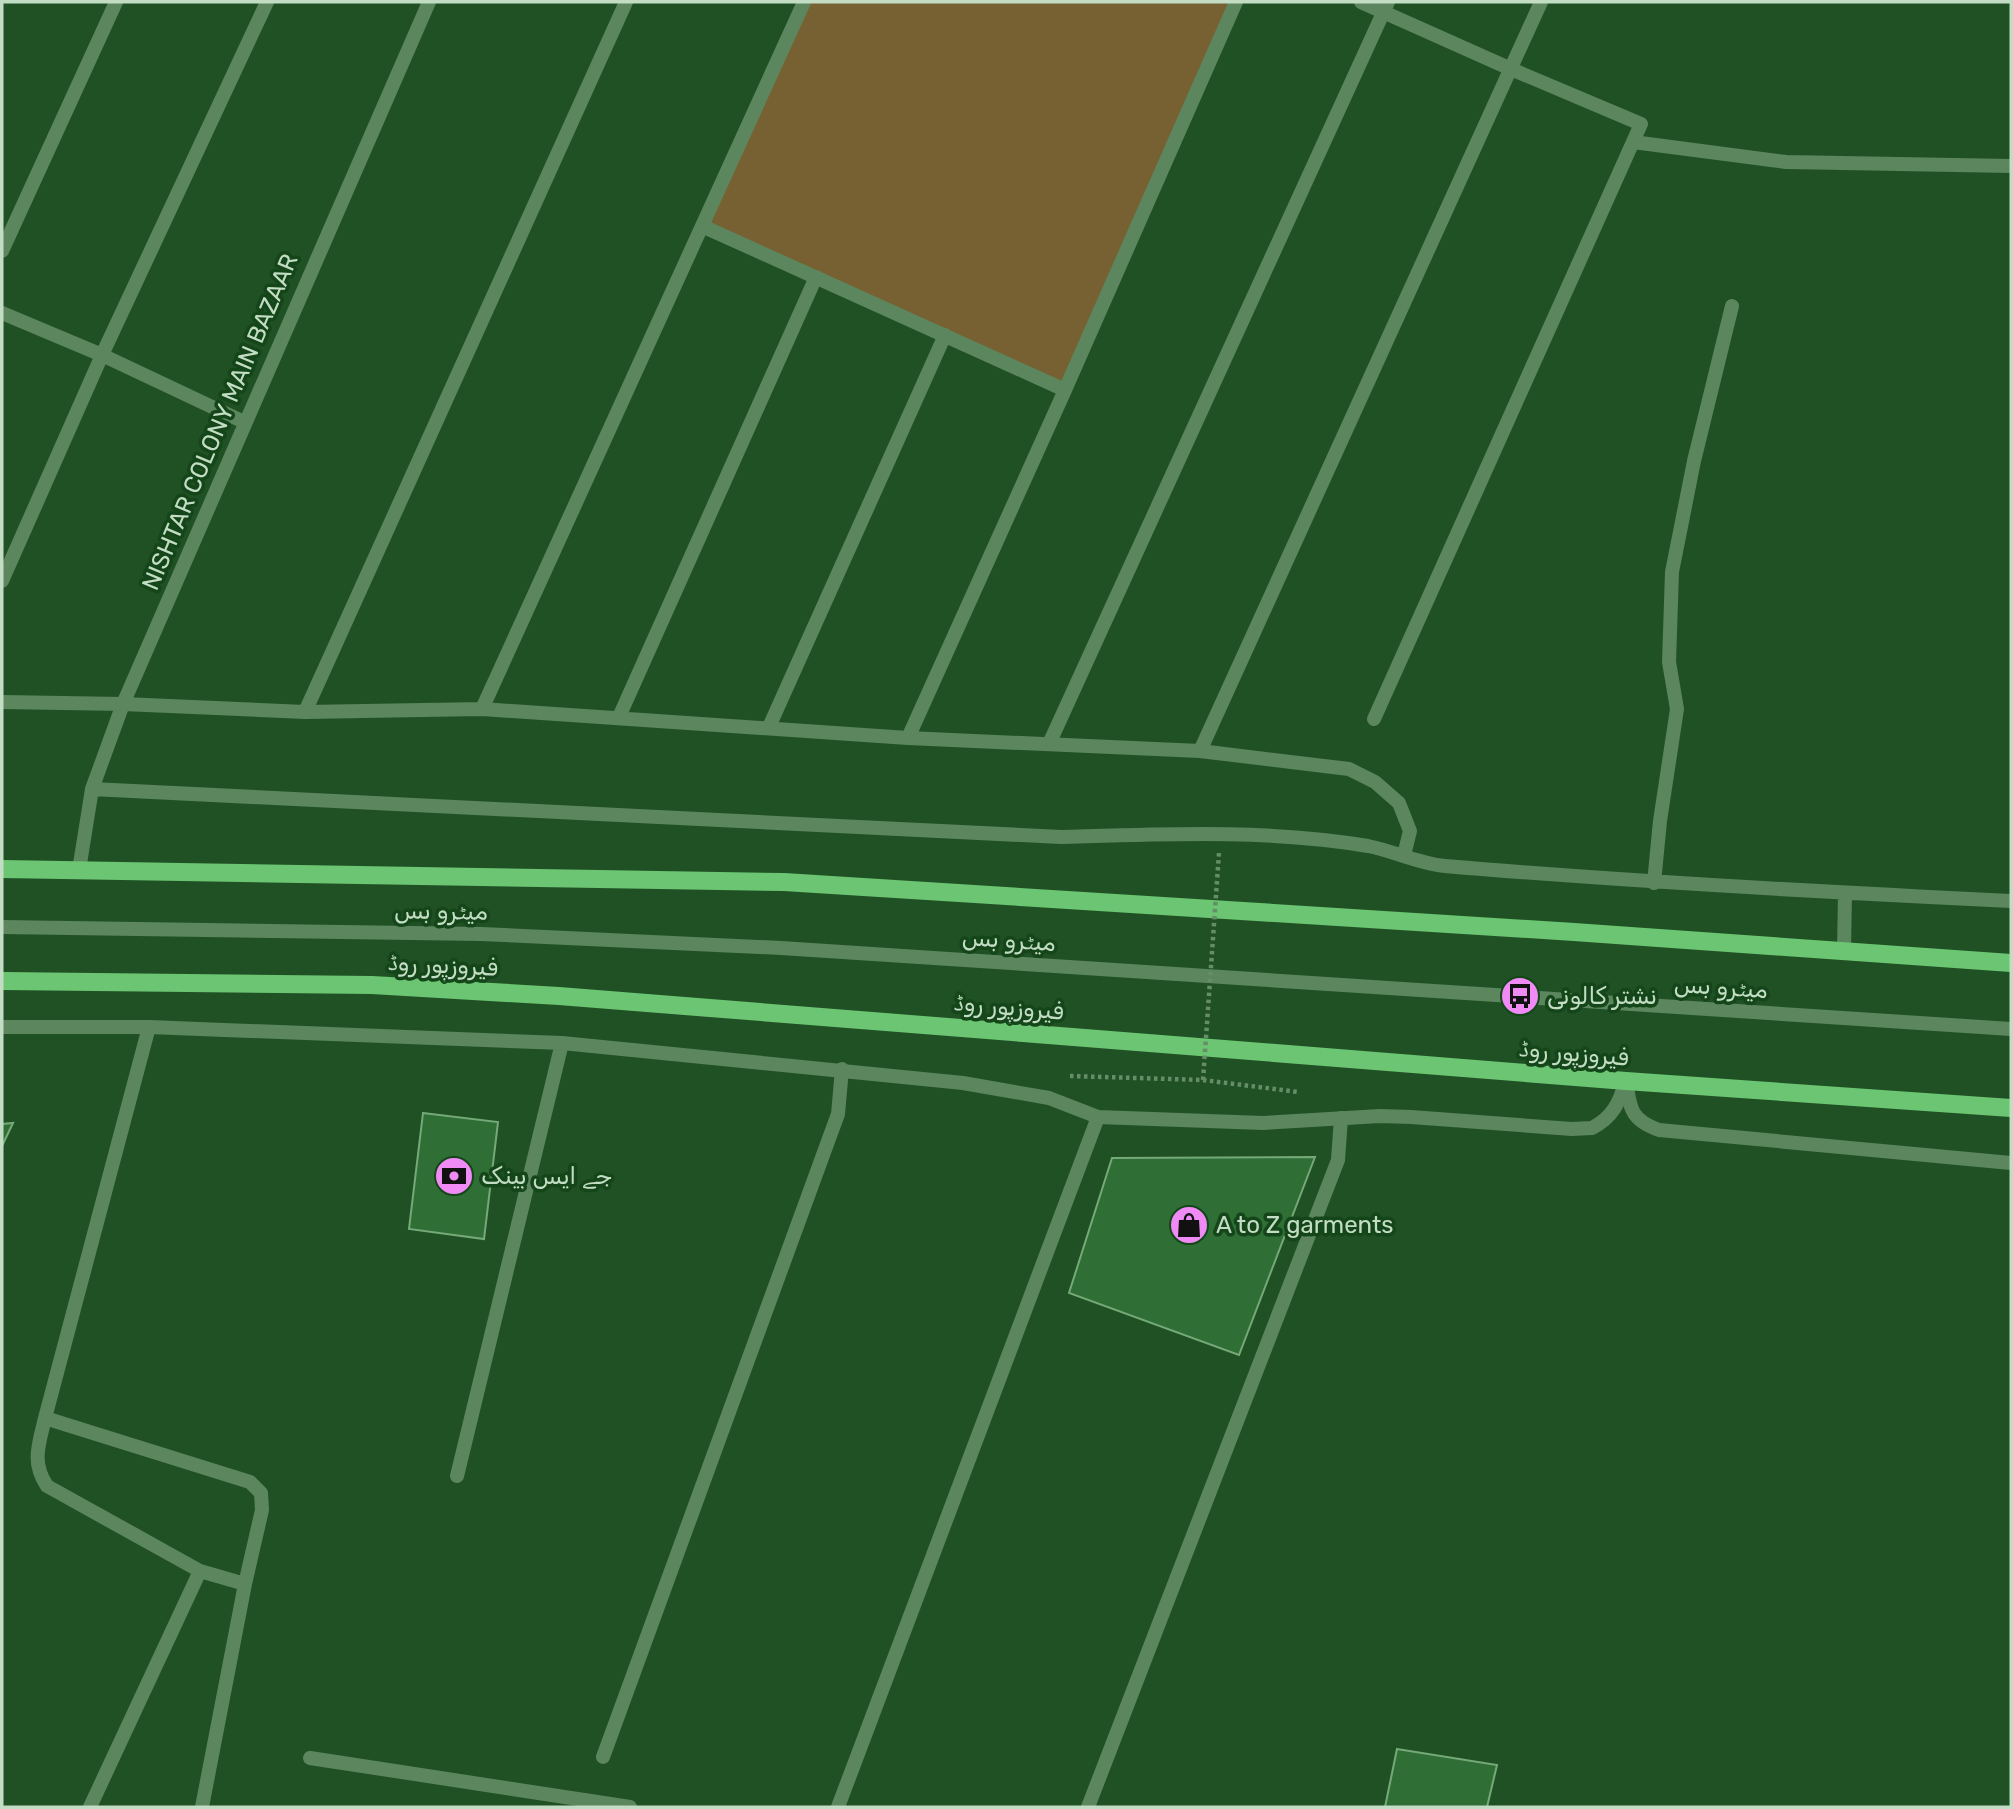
<svg xmlns="http://www.w3.org/2000/svg" width="2013" height="1809" viewBox="0 0 2013 1809" font-family="Rubik,'Noto Naskh Arabic',sans-serif">
<style>
.green{fill:#776133}
.building{fill:#2f6f36;stroke:#75a978;stroke-width:2}
.lines{fill:none;stroke-linecap:round;stroke-linejoin:round}
.path{stroke:#658d68;stroke-width:4.5;stroke-dasharray:3.5 3.5;stroke-linecap:butt}
.service{stroke:#5c865e;stroke-width:14}
.minor{stroke:#5c865e;stroke-width:14}
.tertiary{stroke:#5c865e;stroke-width:14}
.primary{stroke:#6cc572;stroke-width:18}
.path-bridge{stroke:#658d68;stroke-width:4.5;stroke-dasharray:3.5 3.5;stroke-linecap:butt}
.labels{text-anchor:middle;stroke-width:7;stroke-linejoin:round;paint-order:stroke}
.street-label{font-size:24px;fill:#c2ddc3;stroke:#14461a}
.poi-label{font-size:24px;fill:#c2ddc3;stroke:#14461a;text-anchor:start}
</style>
<rect width="100%" height="100%" fill="#205125"/>
<!-- green -->
<path class="green" d="M 804,2 L 1236,2 L 1065,390 L 702,226 Z"/>
<!-- building -->
<path class="building" d="M 423,1113 L 498,1122 L 484,1239 L 409,1229 Z
M 13,1123 L 2,1146 L 2,1124 Z
M 1315,1157 L 1239,1355 L 1069,1293 L 1112,1158 Z
M 1397,1749 L 1497,1765 L 1487,1807 L 1385,1807 Z"/>
<g class="lines">
<!-- path -->
<path class="path" d="M 1070,1076 L 1203,1080 L 1298,1092"/>
<!-- service -->
<path class="service" d="M 2,927 L 481,934 L 781,948 L 2011,1029
M 1626,1081 C 1630,1109 1631,1120 1659,1130 L 2011,1163"/>
<!-- minor -->
<path class="minor" d="M 1361,2 L 1511,69 L 1641,124 L 1374,719
M 1633,142 L 1786,162 L 2011,166
M 702,226 L 1065,390
M 2,251 L 116,2
M 2,313 L 102,355 L 244,422
M 2,581 L 102,355 L 267,2
M 2,702 L 123,704 L 305,712 L 482,709 L 908,738 L 1200,751 L 1349,769 L 1375,782 L 1399,803 L 1410,831 L 1404,855
M 482,709 L 804,2
M 305,712 L 626,2
M 619,717 L 816,277
M 769,727 L 945,335
M 908,738 L 1065,390 L 1236,2
M 1049,744 L 1388,2
M 1200,751 L 1541,2
M 92,789 L 1061,837 C 1163,834 1267,829 1368,846 C 1394,851 1419,864 1445,866 C 1633,882 1822,892 2011,901
M 79,870 L 92,789 L 123,704 L 429,2
M 1654,883 L 1660,821 L 1677,709 L 1669,662 L 1672,572 L 1694,461 L 1732,306
M 1844,951 L 1845,893
M 149,1027 L 45,1418 C 39,1444 31,1462 47,1486 L 200,1571 L 245,1584
M 45,1418 L 250,1482 L 261,1493 L 262,1510 L 245,1584 L 202,1807
M 457,1476 L 562,1043
M 603,1757 L 838,1114 L 842,1069
M 310,1758 L 630,1807
M 90,1807 L 200,1571
M 838,1807 L 1098,1117
M 1088,1807 L 1338,1160 L 1341,1118"/>
<!-- tertiary -->
<path class="tertiary" d="M 2,1027 L 149,1027 L 562,1043 L 963,1083 L 1049,1098 L 1098,1117 L 1263,1123 L 1380,1116 L 1411,1117 L 1572,1129 L 1592,1128 C 1613,1117 1619,1103 1626,1081"/>
<!-- primary -->
<path class="primary" d="M 2,869 L 784,882 L 1574,932 L 2011,963
M 2,981 L 372,985 L 559,996 L 1626,1081 L 2011,1108"/>
<!-- path-bridge -->
<path class="path-bridge" d="M 1203,1080 L 1219,853"/>
</g>
<!-- icons -->
<defs>
<symbol id="bus-disc" viewBox="-11 -11 22 22"><circle r="9.5" fill="#f08bf5" stroke="#14461a"/><path d="M-5-6H5V4H4V6H2V4H-2V6H-4V4H-5ZM-3.5-4V0h7V-4ZM-3.5 1.2v1.5H-2V1.2ZM2 1.2v1.5H3.5V1.2Z" fill="#111"/></symbol>
<symbol id="bank-disc" viewBox="-11 -11 22 22"><circle r="9.5" fill="#f08bf5" stroke="#14461a"/><path d="M-6-4H6V4H-6ZM0-2.3a2.3 2.3 0 1 0 0 4.6a2.3 2.3 0 1 0 0-4.6Z" fill="#111"/></symbol>
<symbol id="shop-disc" viewBox="-11 -11 22 22"><circle r="9.5" fill="#f08bf5" stroke="#14461a"/><path d="M-5-2.5h2.3a2.7 3.5 0 0 1 5.4 0H5L5.5 6h-11ZM-1.5-2.5h3a1.5 2.3 0 0 0-3 0Z" fill="#111"/></symbol>
</defs>
<g fill-rule="evenodd">
<use href="#bus-disc" x="1498" y="974" width="44" height="44"/>
<use href="#bank-disc" x="432" y="1154" width="44" height="44"/>
<use href="#shop-disc" x="1167" y="1203" width="44" height="44"/>
</g>
<g class="labels">
<!-- street labels -->
<g class="street-label">
<text transform="translate(220 422) rotate(-67)" y="8">NISHTAR COLONY MAIN BAZAAR</text>
<text transform="translate(441 911) rotate(1)" y="8">میٹرو بس</text>
<text transform="translate(1009 940) rotate(4)" y="8">میٹرو بس</text>
<text transform="translate(443 965) rotate(3)" y="8">فیروزپور روڈ</text>
<text transform="translate(1721 987) rotate(4)" y="8">میٹرو بس</text>
<text transform="translate(1009 1007) rotate(5)" y="8">فیروزپور روڈ</text>
<text transform="translate(1574 1053) rotate(5)" y="8">فیروزپور روڈ</text>
</g>
<!-- poi labels -->
<g class="poi-label">
<text x="1547" y="1004">نشتر کالونی</text>
<text x="481" y="1184">جے ایس بینک</text>
<text x="1216" y="1233">A to Z garments</text>
</g>
</g>
<!-- border -->
<rect width="2013" height="1809" fill="none" stroke="#c2ddc3" stroke-width="7"/>
</svg>
